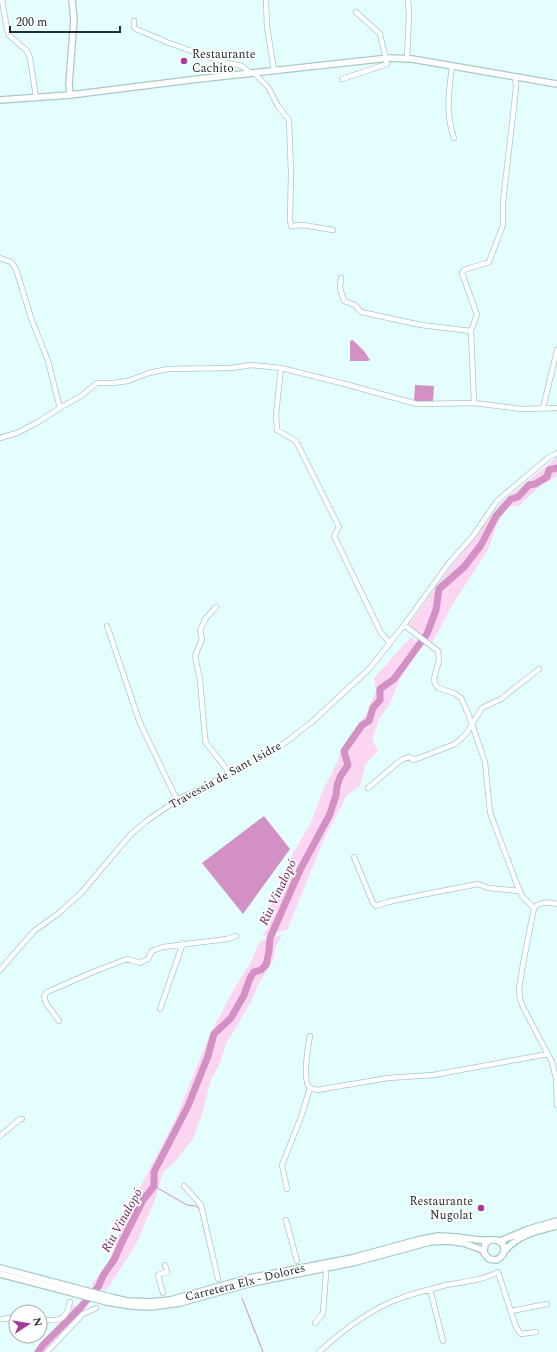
<svg xmlns="http://www.w3.org/2000/svg" width="557" height="1352" viewBox="0 0 557 1352" font-family="Spectral,serif">
<style>
.green{fill:#fbd5f2}
.water{fill:#d290c4}
.lines{fill:none;stroke-linecap:round;stroke-linejoin:round}
.stream{stroke:#d290c4;stroke-width:1}
.river{stroke:#d290c4;stroke-width:7}
.minor-casing{stroke:#a7c9c7;stroke-width:6}
.major-casing{stroke:#a7c9c7;stroke-width:8}
.minor{stroke:#fff;stroke-width:4.5}
.major{stroke:#fff;stroke-width:5.5}
.poi-dot{fill:#a83997;stroke:#fff;stroke-width:1.5}
.labels{text-anchor:middle;stroke-width:3.5;stroke-linejoin:round;paint-order:stroke}
.poi-label{font-size:12px;fill:#212e2e;stroke:#fff;text-anchor:start}
.street-label{font-size:12px;fill:#212e2e;stroke:#fff}
.water-label{font-size:13px;font-style:italic;fill:#6b1e5f;stroke:#fff}
</style>
<rect width="100%" height="100%" fill="#e3fefd"/>
<!-- green -->
<path class="green" d="M 557,457 L 557,476 L 539,487 L 519,506 L 509,506 L 497,524 L 488,550 L 454,602 L 432,643 L 409,625 L 443,577 L 501,503 Z
M 411,637 L 422,645 L 400,679 L 389,705 L 379,719 L 372,739 L 378,751 L 365,765 L 360,786 L 347,795 L 324,839 L 287,930 L 262,936 L 269,926 L 263,924 L 292,855 L 311,823 L 321,795 L 338,760 L 342,748 L 365,716 L 376,691 L 374,678 Z
M 282,935 L 276,947 L 273,961 L 257,987 L 252,1000 L 226,1044 L 219,1066 L 211,1080 L 202,1114 L 193,1139 L 174,1163 L 163,1172 L 155,1200 L 135,1246 L 106,1291 L 92,1287 L 92,1284 L 108,1263 L 131,1205 L 175,1120 L 210,1034 L 235,987 L 250,964 L 260,941 Z
M 73,1305 L 86,1309 L 65,1329 L 44,1352 L 34,1352 L 70,1314 Z"/>
<!-- water -->
<path class="water" d="M 353,340 L 364,351 L 370,360 L 368,361 L 350,361 L 350,341 Z
M 415,385 L 434,386 L 433,402 L 414,402 Z
M 264,816 L 290,849 L 243,914 L 202,863 Z"/>
<g class="lines">
<!-- stream -->
<path class="stream" d="M 154,1186 L 187,1205 L 196,1206 L 200,1210 L 205,1234
M 242,1298 L 263,1352"/>
<!-- river -->
<path class="river" d="M 38,1352 L 43,1345 L 80,1308 L 98,1287 L 104,1274 L 114,1260 L 122,1242 L 143,1200 L 154,1186 L 154,1172 L 188,1106 L 208,1056 L 214,1034 L 231,1018 L 244,995 L 250,978 L 254,972 L 261,970 L 266,965 L 269,951 L 270,938 L 300,870 L 330,814 L 336,795 L 337,786 L 340,777 L 348,765 L 344,751 L 362,725 L 369,721 L 373,708 L 380,700 L 380,689 L 394,679 L 427,634 L 436,610 L 439,589 L 464,567 L 481,545 L 496,516 L 511,499 L 518,497 L 529,485 L 535,484 L 547,477 L 549,470 L 557,468"/>
<defs>
<path id="minor" d="M 2,0 L 7,29 L 9,35 L 27,51 L 30,58 L 36,97
M 266,0 L 267,27 L 274,70
M 134,21 L 134,27 L 136,29 L 169,43 L 223,62 L 242,66 L 250,73
M 407,59 L 409,15 L 408,0
M 452,66 C 449,93 445,112 454,138
M 254,73 L 268,87 L 278,106 L 289,120 L 291,173 L 290,220 L 291,226 L 303,225 L 333,230
M 342,79 L 387,64 L 380,34 L 356,12
M 0,258 L 11,262 L 16,269 L 31,318 L 48,361 L 60,408
M 341,278 L 340,288 L 344,301 L 355,305 L 361,312 L 421,325 L 471,331
M 281,368 L 276,414 L 277,430 L 296,441 L 339,527 L 334,536 L 381,633 L 390,643
M 474,403 L 471,331 L 477,315 L 462,273 L 464,270 L 489,262 L 503,225 L 503,202 L 516,88 L 515,76
M 543,408 L 557,350
M 0,438 L 17,433 L 38,422 L 63,406 L 81,396 L 97,383 L 113,383 L 128,381 L 149,373 L 168,369 L 231,368 L 252,365 L 281,368 L 345,384 L 417,404 L 474,403 L 521,409 L 557,408
M 216,607 L 206,618 L 200,630 L 202,639 L 195,656 L 200,680 L 205,738 L 206,743 L 230,773
M 404,625 L 438,651 L 439,660 L 434,679 L 435,684 L 438,688 L 454,693 L 461,698 L 468,713 L 485,762 L 490,812 L 492,818 L 516,882 L 522,896 L 534,908
M 107,626 L 140,723 L 177,800
M 368,788 L 401,760 L 409,757 L 414,760 L 455,744 L 466,734 L 482,708 L 501,699 L 539,669
M 354,857 L 373,903 L 376,906 L 388,902 L 416,896 L 478,884 L 488,888 L 520,891
M 557,904 C 548,902 541,901 534,908 L 523,964 L 519,989 L 520,999 L 523,1007 L 552,1062 L 556,1079 L 557,1105
M 0,970 L 34,931 L 59,913 L 82,892 L 131,834 L 148,820 L 177,800 L 245,766 L 286,742 L 313,721 L 370,668 L 404,625 L 449,563 L 473,536 L 497,501 L 548,458 L 557,453
M 160,1009 L 183,943
M 59,1021 L 46,1003 L 44,996 L 47,992 L 93,972 L 127,959 L 140,963 L 148,959 L 152,951 L 163,947 L 227,939 L 236,936
M 310,1036 C 308,1045 302,1082 310,1088 C 312,1089 315,1089 317,1090 L 388,1078 L 433,1075 L 548,1054
M 0,1136 L 20,1119 L 22,1119
M 184,1186 L 201,1205 L 218,1279
M 287,1189 L 282,1165 L 301,1117 L 310,1088
M 286,1220 L 297,1261
M 430,1289 L 443,1341
M 163,1293 L 158,1275 L 167,1272 L 165,1265
M 511,1311 L 547,1304
M 0,1319 L 16,1318
M 40,1320 C 59,1321 66,1322 70,1302
M 315,1323 L 323,1313 L 326,1273
M 47,1352 L 83,1314 L 96,1308
M 319,1352 C 343,1330 370,1309 401,1298 C 414,1293 428,1290 442,1286 C 460,1282 482,1281 498,1272 L 516,1327 L 521,1334 L 536,1332"/>
<path id="major" d="M 70,95 L 69,84 L 74,19 L 72,0
M 0,100 L 70,95 L 198,79 L 389,58 L 412,59 L 557,84
M 500,1241 L 529,1229 L 557,1221
M 504,1252 C 517,1235 537,1231 557,1226
M 0,1268 L 114,1298 L 127,1301 L 150,1302 L 170,1300 L 249,1278 L 352,1258 L 418,1240 L 438,1236 L 455,1237 L 479,1240 L 497,1240 L 503,1244 L 504,1249 L 503,1255 L 497,1260 L 489,1259 L 484,1253 L 485,1244 L 490,1240
M 0,1274 L 107,1302 L 131,1306 L 151,1307 L 180,1303 L 248,1284 L 356,1262 L 430,1242 L 448,1241 L 463,1243 L 483,1250"/>
</defs>
<!-- minor casing -->
<use href="#minor" class="minor-casing"/>
<!-- major casing -->
<use href="#major" class="major-casing"/>
<!-- minor -->
<use href="#minor" class="minor"/>
<!-- major -->
<use href="#major" class="major"/>
</g>
<!-- markers -->
<g class="poi-dot">
<circle cx="184" cy="61" r="4"/>
<circle cx="481" cy="1208" r="4"/>
</g>
<g class="labels">
<!-- poi labels -->
<g class="poi-label">
<text x="192" y="58">Restaurante<tspan x="192" dy="14">Cachito</tspan></text>
<text x="473" y="1205" text-anchor="end">Restaurante<tspan x="473" dy="14">Nugolat</tspan></text>
</g>
<!-- street labels -->
<g class="street-label">
<text transform="translate(225 775) rotate(-29)" y="4">Travessia de Sant Isidre</text>
<text transform="translate(245 1282) rotate(-14)" y="4">Carretera Elx - Dolores</text>
</g>
<!-- water labels -->
<g class="water-label">
<text transform="translate(277 892) rotate(-65)" y="5">Riu Vinalopó</text>
<text transform="translate(121 1220) rotate(-61)" y="5">Riu Vinalopó</text>
</g>
</g>
<!-- north arrow -->
<g transform="translate(28 1324) rotate(78)"><circle r="19" fill="#ffffff" stroke="#a6abab"/>
<path d="M0-3L7 15L0 10L-7 15Z" fill="#a83997"/>
<text y="-6" font-size="11" font-weight="bold" text-anchor="middle" fill="#212e2e">N</text>
</g>
<!-- scale -->
<path d="M10 26v6h110v-6" fill="none" stroke="#212e2e" stroke-width="2"/>
<text x="16" y="26" font-size="12" fill="#212e2e" stroke="#ffffff" stroke-width="3" paint-order="stroke">200 m</text>
</svg>
